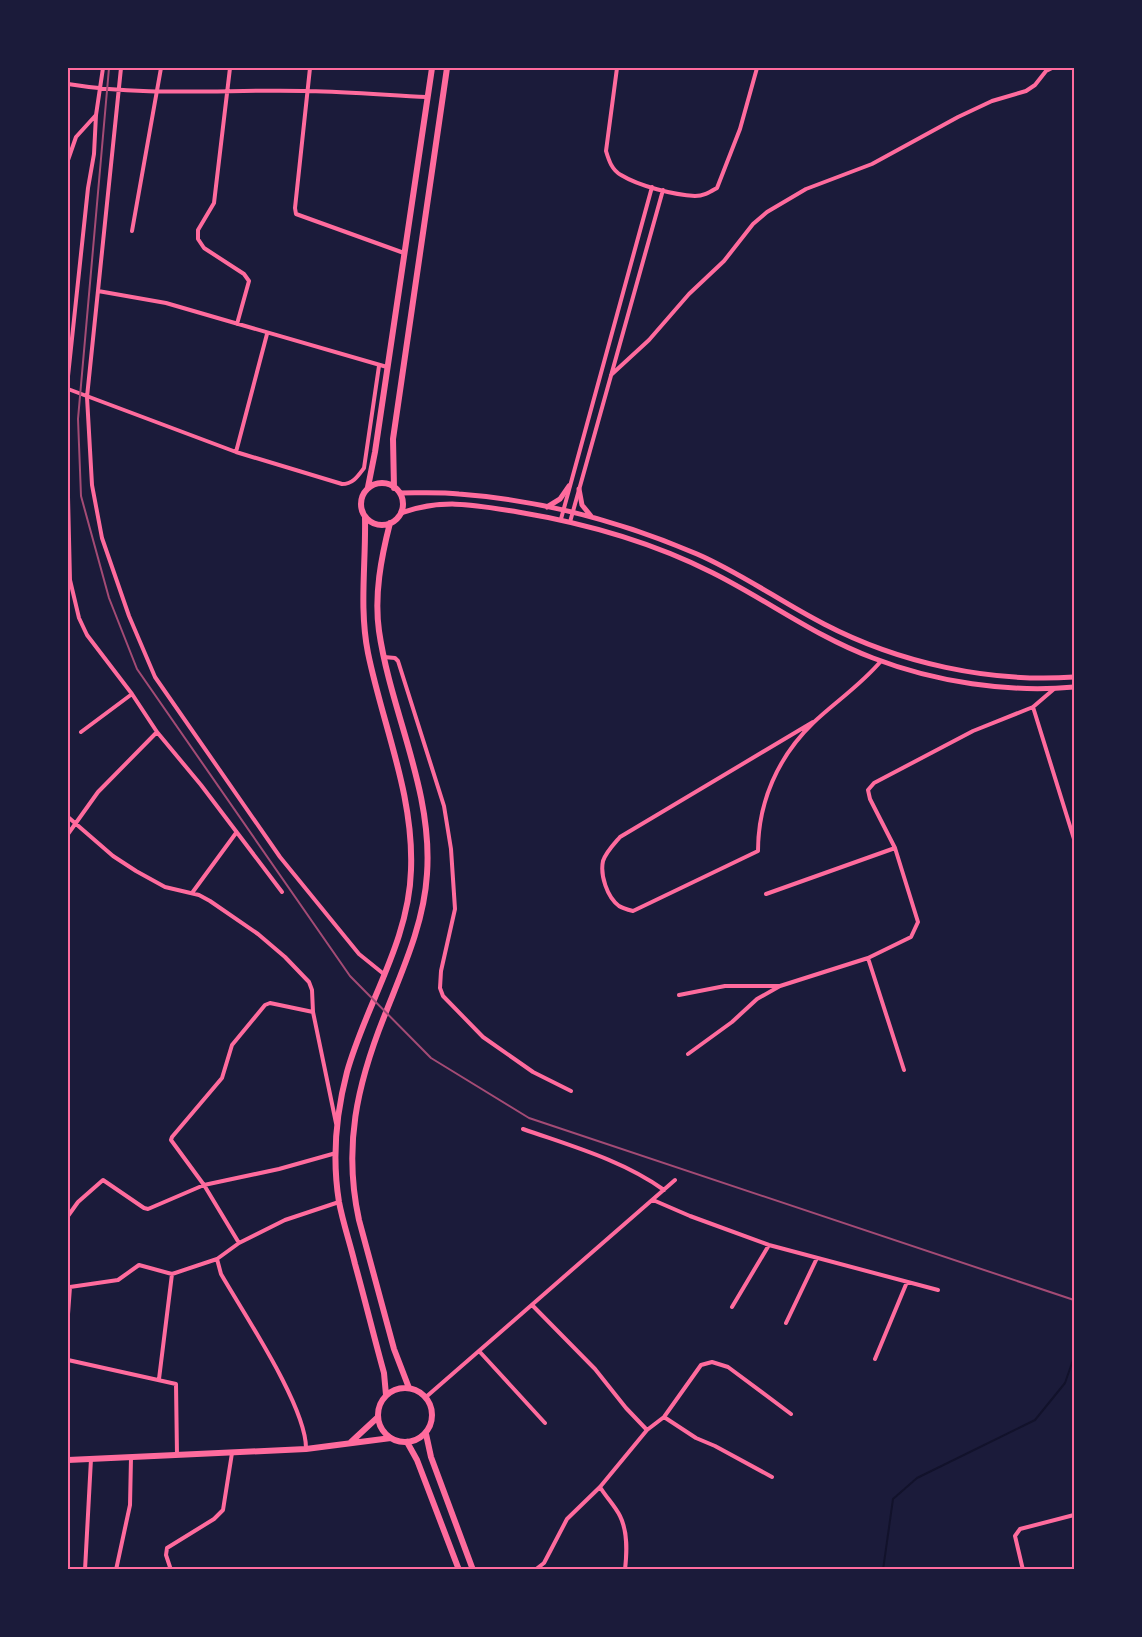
<svg xmlns="http://www.w3.org/2000/svg" width="1142" height="1637" viewBox="0 0 1142 1637" font-family="'Source Sans 3',sans-serif">
<style>
.lines{fill:none;stroke-linecap:round;stroke-linejoin:round}
.stream{stroke:#12122b;stroke-width:2}
.minor{stroke:#ff6b9d;stroke-width:4}
.secondary{stroke:#ff6b9d;stroke-width:5}
.primary{stroke:#ff6b9d;stroke-width:6}
.rail{stroke:#a44b75;stroke-width:2}
.neatline{fill:none;stroke:#ff6b9d;stroke-width:2}
</style>
<rect width="100%" height="100%" fill="#1b1b3a"/>
<g class="lines">
<!-- stream -->
<path class="stream" d="M 883,1570 L 893,1499 L 917,1478 L 1035,1420 L 1065,1383 L 1074,1357"/>
<!-- minor -->
<path class="minor" d="M 121,68 L 87,397 L 92,485 L 102,538 L 129,616 L 155,677 L 280,857 L 359,954 L 385,975
M 230,68 L 214,203 L 198,230 L 198,239 L 204,248 L 244,274 L 249,281 L 237,324
M 310,68 L 295,208 L 296,214 L 404,253
M 617,68 L 606,151 C 609,161 612,170 621,175 C 639,186 674,195 695,196 C 704,196 710,192 717,188 L 740,129 L 757,68
M 68,84 C 147,97 228,89 309,91 C 348,92 387,95 427,97
M 68,160 L 76,137 L 96,115 L 103,68
M 132,231 L 161,68
M 98,291 L 166,303 L 387,367
M 611,375 L 649,340 L 689,294 L 724,261 L 753,224 L 767,212 L 806,189 L 872,164 L 958,117 L 992,101 L 1026,91 L 1035,85 L 1046,71 L 1052,68
M 68,376 L 88,188 L 94,154 L 96,115
M 68,389 L 236,452 L 342,484 C 353,484 358,476 364,468 L 379,366
M 236,452 L 267,334
M 68,497 L 70,580 L 79,618 L 87,635 L 132,694 L 157,732 L 201,785 L 282,892
M 561,519 L 652,187
M 570,522 L 663,190
M 384,657 L 395,658 L 398,661 L 444,806 L 451,849 L 455,909 L 441,971 L 440,988 L 443,996 L 483,1037 L 533,1072 L 571,1091
M 1033,707 L 1074,839
M 813,722 L 620,837 C 614,844 606,852 603,861 C 600,875 607,897 619,906 C 622,908 629,910 633,911 L 758,851 C 758,802 778,757 813,723 C 835,702 861,685 881,661
M 81,732 L 132,694
M 68,817 L 113,856 L 136,871 L 165,887 L 199,895 L 210,901 L 258,934 L 285,957 L 309,982 L 312,990 L 313,1012 L 336,1123
M 68,834 L 98,792 L 157,732
M 192,893 L 236,833
M 766,894 L 895,848
M 868,958 L 904,1070
M 679,995 L 725,986 L 779,986
M 688,1054 L 732,1022 L 757,999 L 780,986 L 868,958 L 911,937 L 918,922 L 895,848 L 870,799 L 868,790 L 874,783 L 973,731 L 1033,707 L 1054,689
M 523,1129 C 571,1146 622,1160 664,1190
M 653,1200 L 690,1216 L 769,1245 L 938,1290
M 68,1216 L 78,1202 L 103,1180 L 144,1208 L 148,1209 L 204,1185 L 279,1169 L 336,1153
M 239,1243 L 204,1185 L 171,1140 L 172,1137 L 222,1078 L 232,1045 L 265,1005 L 270,1003 L 313,1012
M 217,1259 L 221,1274 C 244,1314 306,1406 306,1448
M 532,1305 L 595,1369 L 626,1408 L 647,1430
M 732,1307 L 769,1245
M 68,1314 L 70,1287 L 118,1280 L 139,1265 L 172,1274 L 217,1259 L 239,1243 L 285,1220 L 339,1202
M 786,1323 L 817,1258
M 479,1351 L 545,1423
M 875,1359 L 907,1282
M 68,1360 L 176,1384 L 177,1455
M 159,1379 L 172,1274
M 426,1397 L 675,1180
M 664,1417 L 696,1438 L 715,1446 L 772,1477
M 600,1487 C 606,1497 615,1506 620,1516 C 628,1532 627,1552 625,1570
M 85,1570 L 91,1459
M 116,1570 L 130,1505 L 131,1458
M 171,1570 L 166,1555 L 167,1548 L 214,1519 L 223,1510 L 232,1453
M 535,1570 L 544,1563 L 567,1519 L 600,1487 L 647,1430 L 664,1417 L 701,1365 L 712,1362 L 728,1367 L 791,1414
M 1023,1570 L 1015,1536 L 1020,1529 L 1074,1515"/>
<!-- secondary -->
<path class="secondary" d="M 579,489 L 582,505 L 591,516
M 400,493 C 420,493 440,492 459,494 C 541,500 622,522 697,554 C 741,573 781,602 824,624 C 899,663 990,683 1074,677
M 547,507 L 560,499 L 569,486
M 401,513 C 443,498 475,505 518,512 C 584,523 652,542 713,573 C 767,600 816,637 873,658 C 935,682 1008,693 1074,687"/>
<!-- primary -->
<path class="primary" d="M361 504a21 21 0 1 1 42 0a21 21 0 1 1-42 0Z
M 368,487 L 375,452 L 432,68
M 394,488 L 393,439 L 447,68
M 365,518 C 366,563 359,608 368,653 C 383,726 414,795 411,870 C 409,942 366,1004 347,1072 C 336,1114 332,1159 339,1202 C 343,1223 350,1243 355,1264 C 365,1300 374,1337 384,1373 L 386,1395
M 390,523 C 381,558 374,595 379,631 C 391,713 433,790 427,874 C 424,924 402,971 384,1017 C 357,1085 343,1147 359,1220 L 394,1349 L 409,1388
M378 1415a27 27 0 1 1 54 0a27 27 0 1 1-54 0Z
M 426,1434 L 431,1457 L 473,1570
M 351,1442 L 378,1417
M 407,1442 L 417,1460 L 459,1570
M 68,1460 L 306,1449 L 391,1438"/>
<!-- rail -->
<path class="rail" d="M 109,68 L 78,419 L 81,496 L 109,598 L 137,669 L 350,976 L 431,1058 L 529,1118 L 1074,1300"/>
</g>
<!-- border -->
<rect width="1142" height="1637" fill="none" stroke="#1b1b3a" stroke-width="138"/>
<rect x="69" y="69" width="1004" height="1499" class="neatline"/>
</svg>
